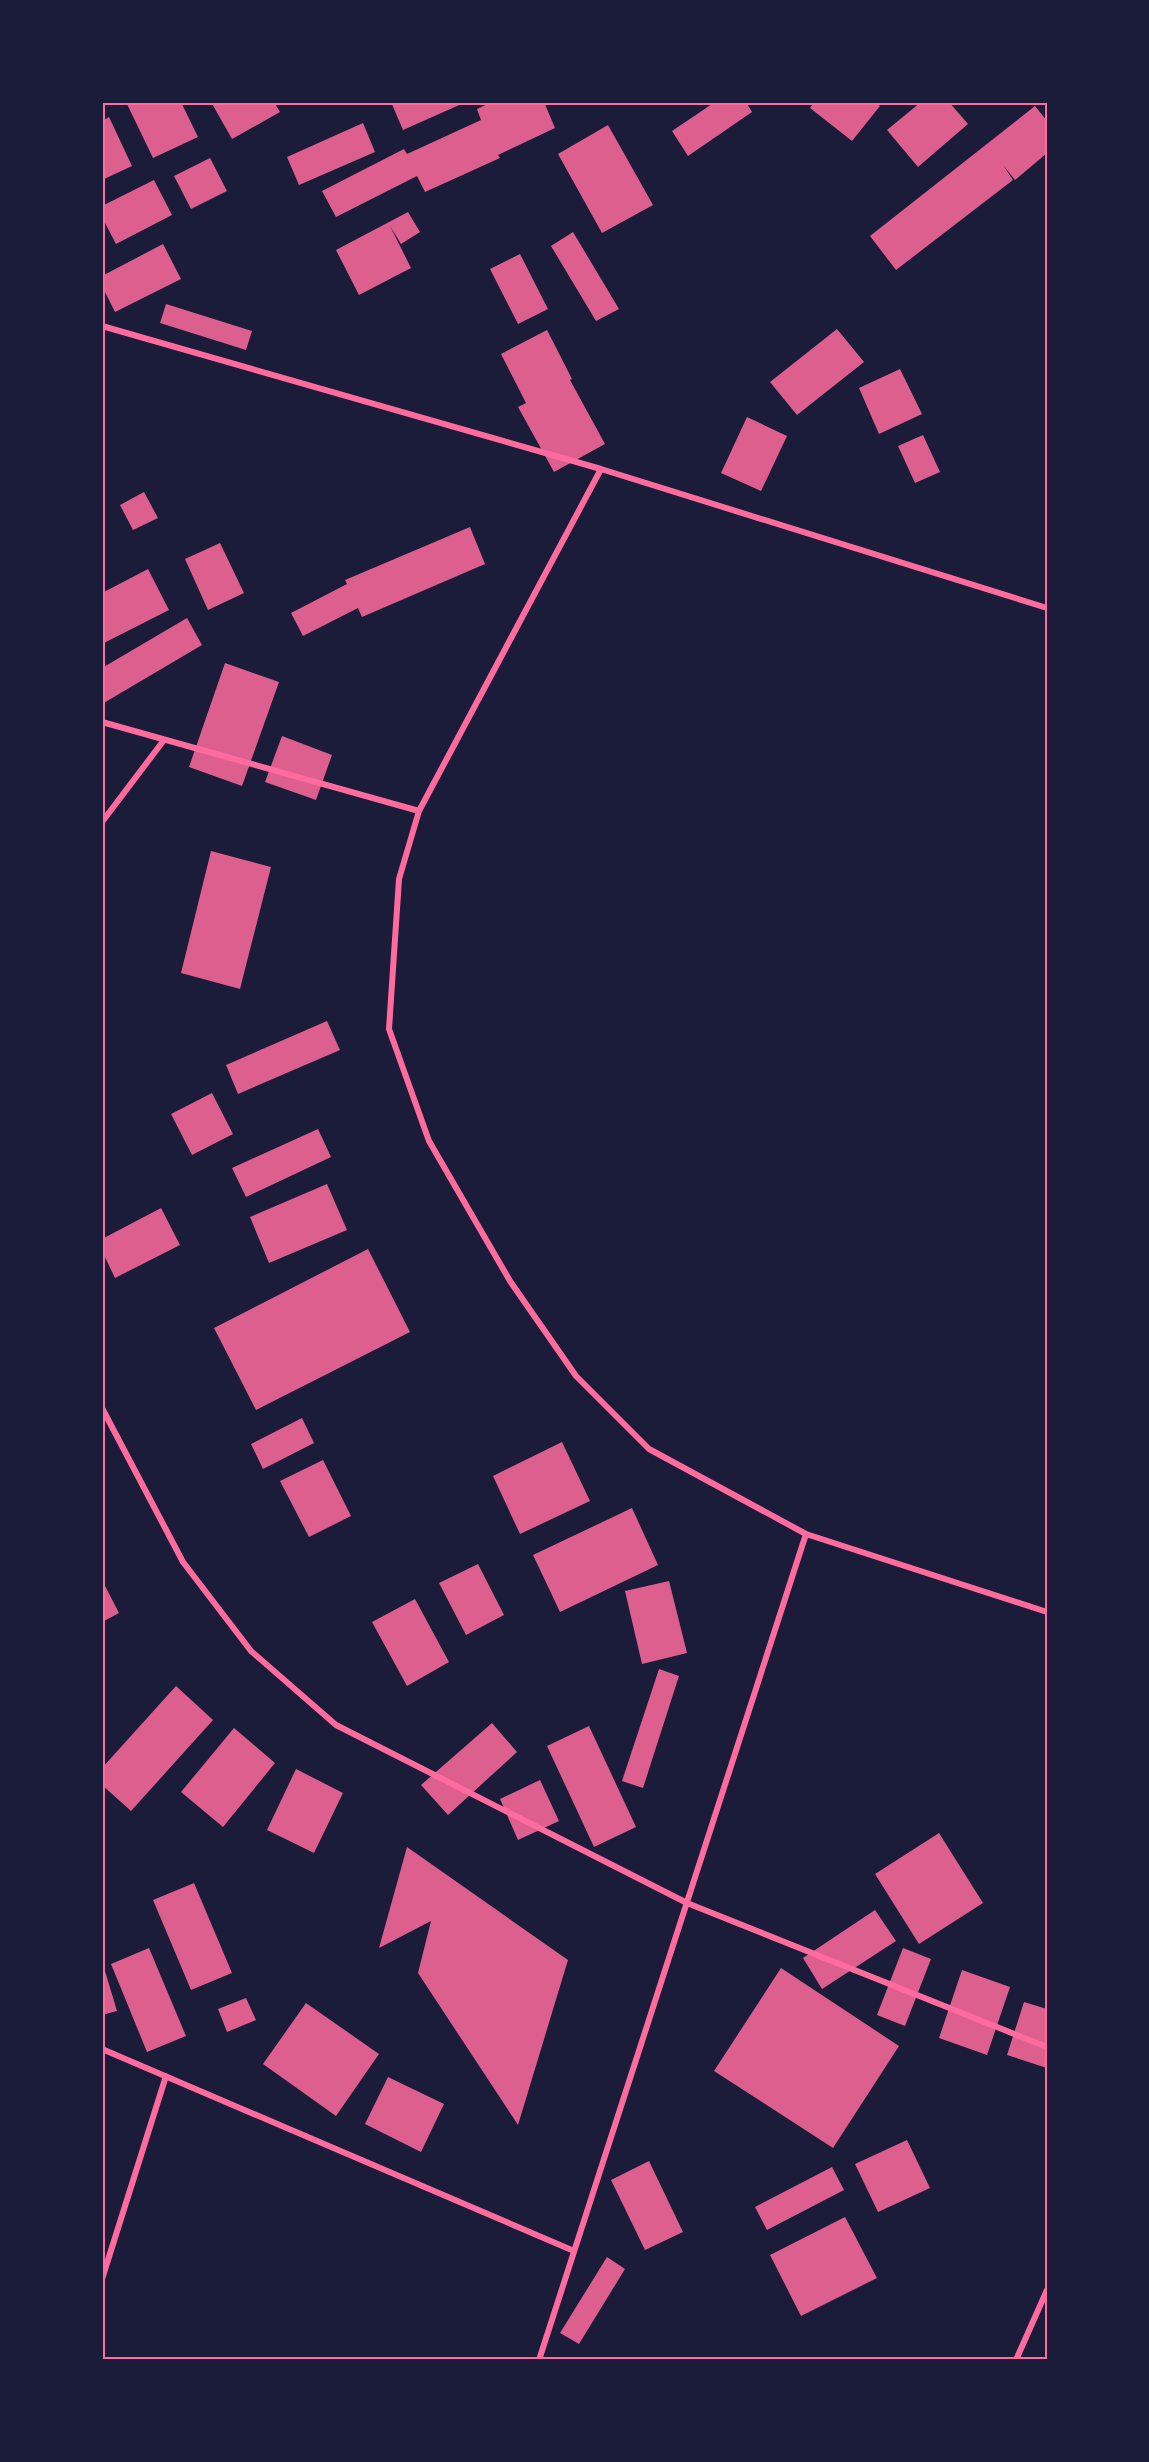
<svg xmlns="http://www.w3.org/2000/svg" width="1149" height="2462" viewBox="0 0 1149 2462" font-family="Helvetica,sans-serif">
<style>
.building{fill:#dd5f8e}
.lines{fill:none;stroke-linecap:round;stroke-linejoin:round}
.minor{stroke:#ff6b9d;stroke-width:6}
.neatline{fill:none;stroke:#ff6b9d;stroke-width:2}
</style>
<rect width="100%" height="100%" fill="#1b1b3a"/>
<!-- building -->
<path class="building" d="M 132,102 L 181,102 L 198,137 L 153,158 L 127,104 Z
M 211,102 L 274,102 L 280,112 L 232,139 Z
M 391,102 L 466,102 L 403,130 Z
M 492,102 L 544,102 L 555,128 L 498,155 L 500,158 L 425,192 L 417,176 L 336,217 L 322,191 L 404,149 L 407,154 L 481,120 L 477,109 Z
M 715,102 L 746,102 L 752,112 L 688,156 L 672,131 Z
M 814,102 L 875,102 L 880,106 L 852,141 L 810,108 Z
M 921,102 L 949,102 L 968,124 L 918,167 L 887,130 Z
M 1035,106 L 1047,121 L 1047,153 L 1015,180 L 1003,165 L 1013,180 L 896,270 L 870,236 Z
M 109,117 L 132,166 L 102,180 L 102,121 Z
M 363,123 L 375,152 L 299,185 L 287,157 Z
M 608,125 L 653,205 L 602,233 L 558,154 Z
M 210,158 L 227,191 L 191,209 L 174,176 Z
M 154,180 L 172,215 L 116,244 L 102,217 L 102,206 Z
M 408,212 L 420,232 L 401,244 L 390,226 L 411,268 L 359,295 L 336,250 Z
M 573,232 L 619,309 L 596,321 L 551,246 Z
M 163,244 L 181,279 L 115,312 L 102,286 L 102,276 Z
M 520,254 L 548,309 L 518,324 L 490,269 Z
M 166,304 L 252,331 L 246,350 L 160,323 Z
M 837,329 L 864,362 L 797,415 L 770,382 Z
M 547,330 L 572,379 L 570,380 L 605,444 L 554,472 L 518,407 L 526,403 L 501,354 Z
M 900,369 L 922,414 L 879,434 L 859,388 Z
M 747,417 L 787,436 L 761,491 L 721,473 Z
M 923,435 L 940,472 L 915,483 L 898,446 Z
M 144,492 L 158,518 L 133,530 L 120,505 Z
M 470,527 L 485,564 L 362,617 L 358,608 L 303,636 L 291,613 L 347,584 L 345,580 Z
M 220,543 L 244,593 L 208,610 L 185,559 Z
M 148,569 L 169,610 L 102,644 L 102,593 Z
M 187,618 L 202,645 L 102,704 L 102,668 Z
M 225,663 L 279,682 L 242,786 L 189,767 Z
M 282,736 L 332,755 L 316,800 L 265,782 Z
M 211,851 L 271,867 L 240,989 L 181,973 Z
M 327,1021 L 340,1050 L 238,1094 L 226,1065 Z
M 212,1093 L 233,1134 L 192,1155 L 171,1114 Z
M 318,1129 L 331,1157 L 246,1197 L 232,1168 Z
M 327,1184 L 347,1230 L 269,1263 L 250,1217 Z
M 161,1208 L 180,1245 L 115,1278 L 102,1251 L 102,1239 Z
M 368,1249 L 410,1332 L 256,1410 L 214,1328 Z
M 302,1418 L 314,1443 L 263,1469 L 251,1444 Z
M 562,1442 L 590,1501 L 520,1534 L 493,1476 Z
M 323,1460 L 351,1516 L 309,1537 L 280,1481 Z
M 632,1508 L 658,1565 L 560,1612 L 533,1555 Z
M 478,1564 L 504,1615 L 466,1635 L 439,1583 Z
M 102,1580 L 119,1613 L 102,1622 Z
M 669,1581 L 687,1653 L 642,1664 L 625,1591 Z
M 415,1599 L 449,1662 L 407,1686 L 372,1622 Z
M 659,1669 L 679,1676 L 643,1788 L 622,1781 Z
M 176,1686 L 213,1720 L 131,1811 L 102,1785 L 102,1768 Z
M 492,1723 L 517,1752 L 448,1815 L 421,1785 Z
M 589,1726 L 636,1827 L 594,1847 L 547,1746 Z
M 234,1728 L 275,1763 L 223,1827 L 181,1792 Z
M 296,1769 L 343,1793 L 314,1853 L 267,1830 Z
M 540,1780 L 559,1821 L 518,1840 L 500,1799 Z
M 939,1833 L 983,1903 L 919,1944 L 875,1874 Z
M 407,1847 L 568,1960 L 518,2125 L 418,1973 L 431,1921 L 379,1948 Z
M 194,1883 L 232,1973 L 191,1990 L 153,1900 Z
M 875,1910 L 896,1941 L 822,1989 L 803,1958 Z
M 149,1948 L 186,2036 L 147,2052 L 111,1964 Z
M 903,1948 L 931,1959 L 905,2026 L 877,2015 Z
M 102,1961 L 117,2011 L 102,2015 Z
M 781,1968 L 899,2046 L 833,2148 L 714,2071 Z
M 962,1970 L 1010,1987 L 987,2055 L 939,2038 Z
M 246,1998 L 256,2020 L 227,2032 L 218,2009 Z
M 1024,2002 L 1047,2009 L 1047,2068 L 1007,2055 Z
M 306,2003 L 379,2054 L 336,2116 L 263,2064 Z
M 388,2077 L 444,2104 L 421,2152 L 365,2124 Z
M 907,2140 L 930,2188 L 878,2212 L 855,2164 Z
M 649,2161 L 683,2232 L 645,2250 L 611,2180 Z
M 832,2167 L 844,2190 L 767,2230 L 755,2207 Z
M 845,2217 L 877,2278 L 801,2316 L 770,2255 Z
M 607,2257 L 625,2269 L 579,2344 L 560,2333 Z"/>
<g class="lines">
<!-- minor -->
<path class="minor" d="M 102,326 L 601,469 L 1047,608
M 601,469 L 419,811 L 399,879 L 389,1029 L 429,1141 L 510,1281 L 576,1376 L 649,1449 L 806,1534 L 1047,1612
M 102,722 L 419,811
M 102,822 L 164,740
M 102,1408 L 183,1562 L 251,1651 L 336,1725 L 687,1903 L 1047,2047
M 102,2049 L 574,2251
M 102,2279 L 166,2076
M 539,2360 L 806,1534
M 1016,2360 L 1047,2290"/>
</g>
<!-- border -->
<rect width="1149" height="2462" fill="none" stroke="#1b1b3a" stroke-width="207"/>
<rect x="104" y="104" width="942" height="2254" class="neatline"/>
</svg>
